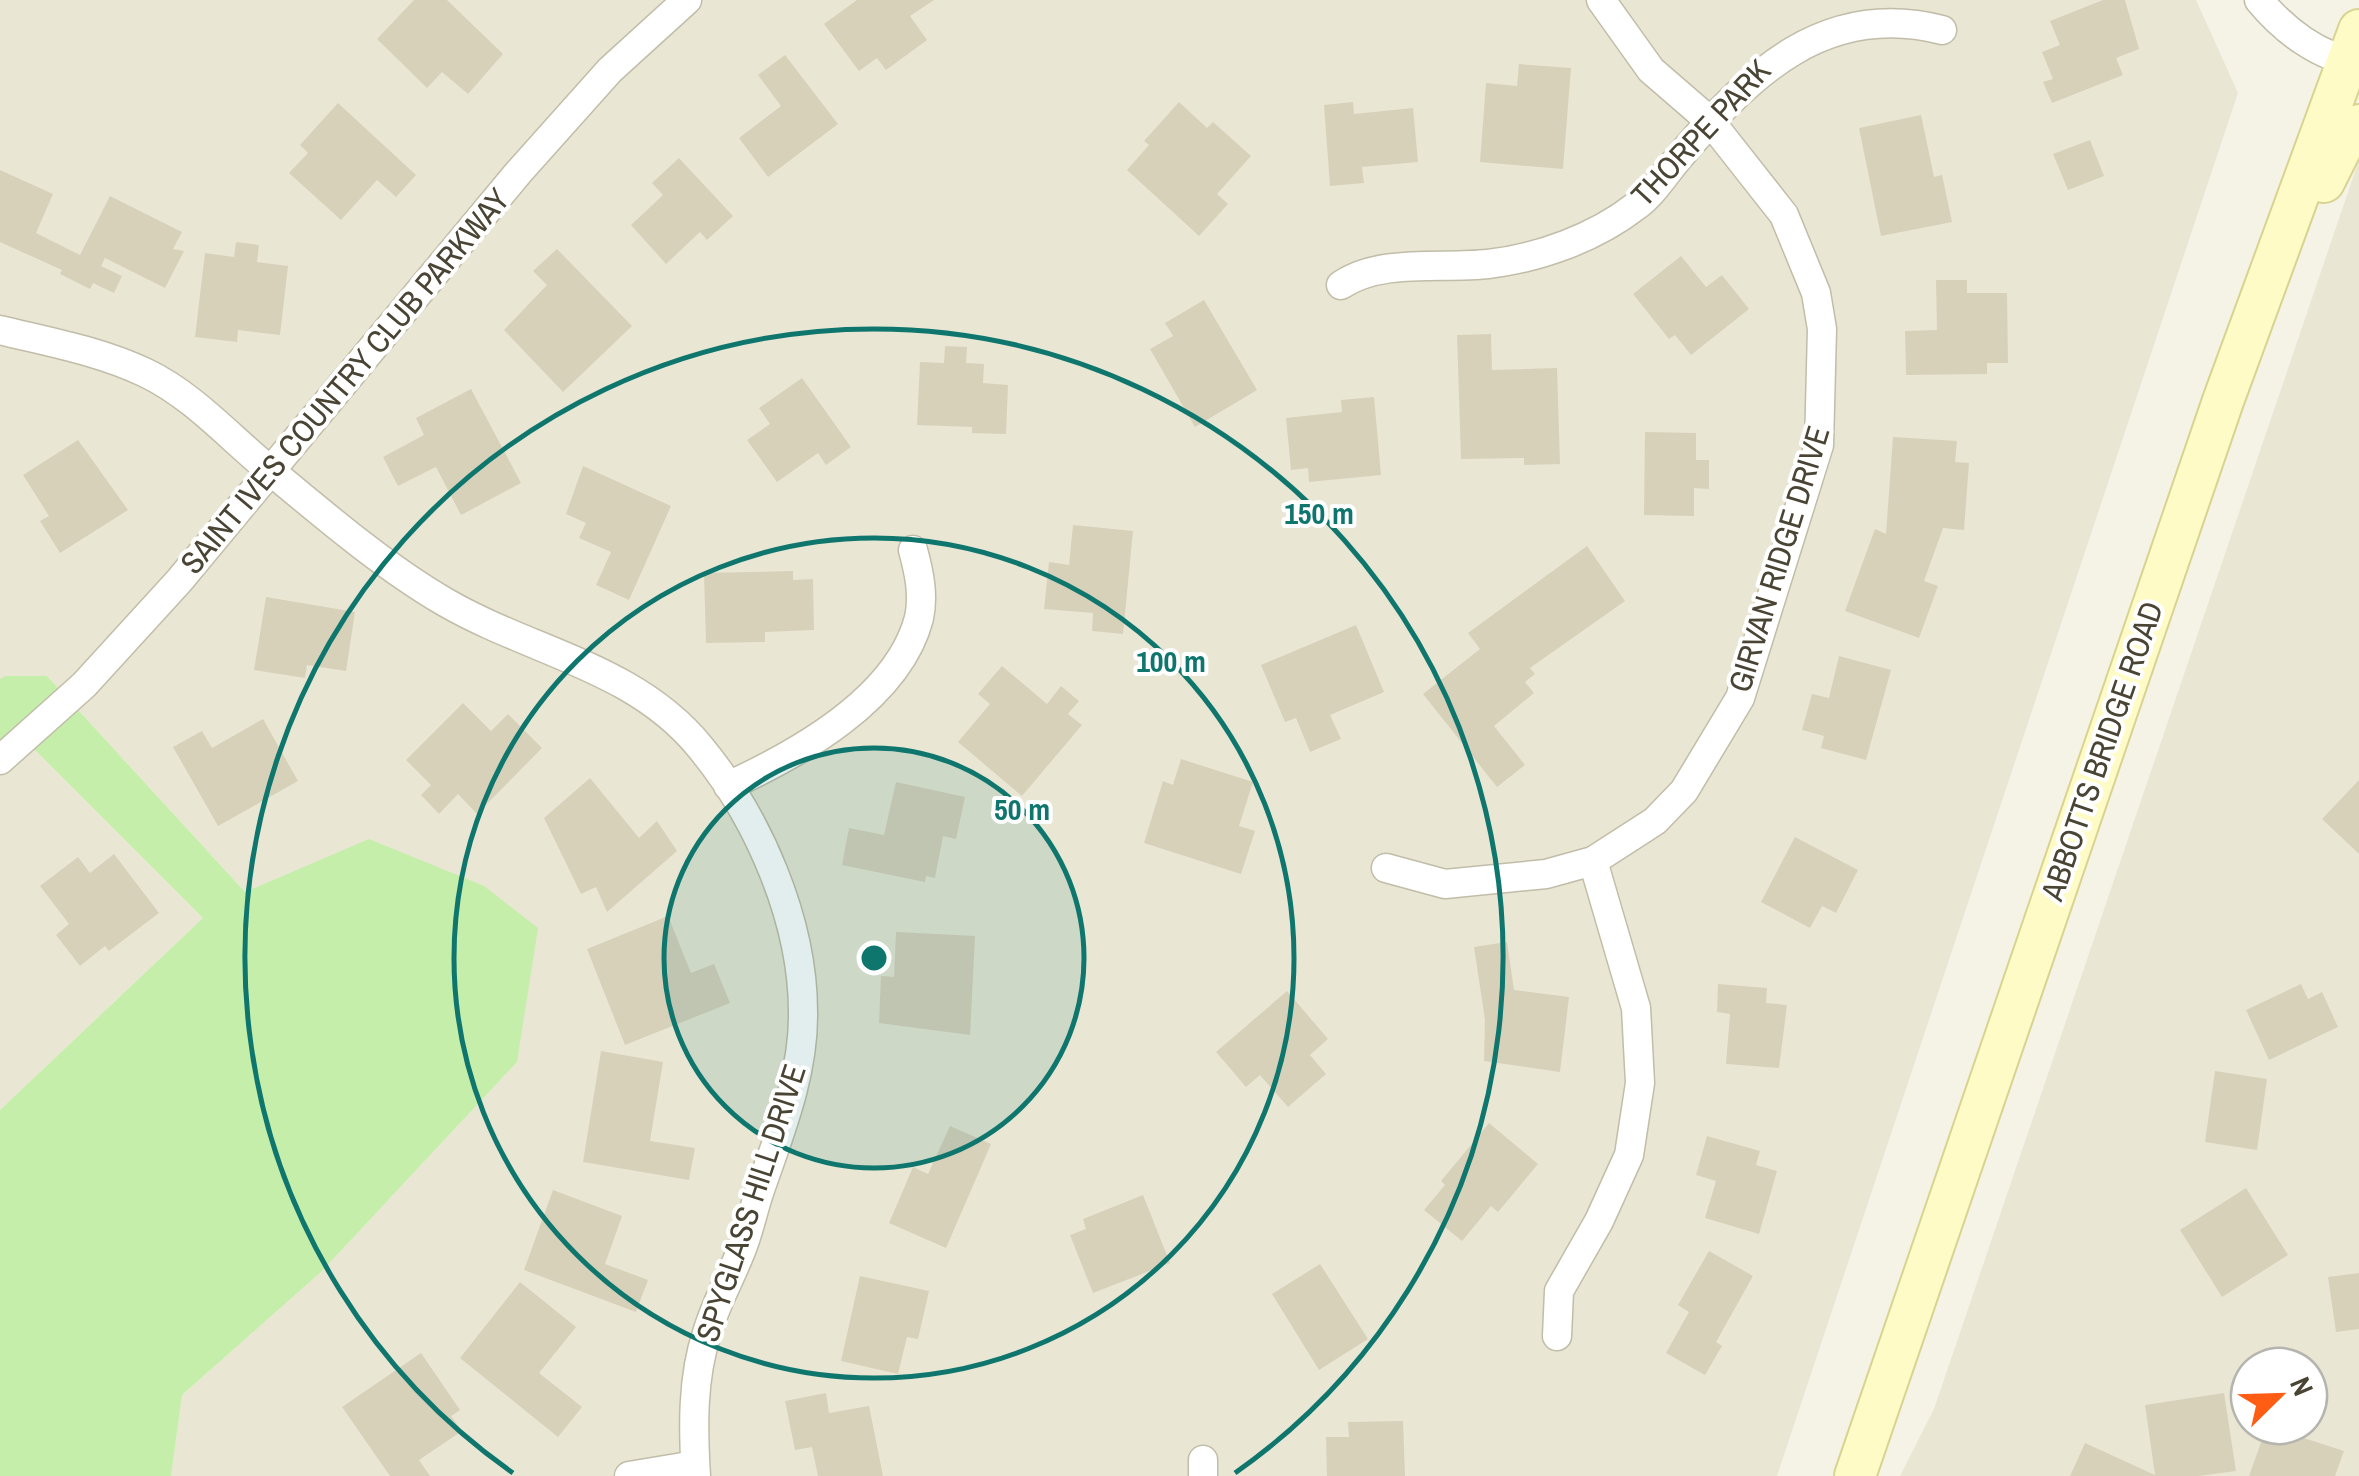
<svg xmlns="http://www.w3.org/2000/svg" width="2359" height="1476" viewBox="0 0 2359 1476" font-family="'Archivo Narrow',sans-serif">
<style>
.residential{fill:#e9e6d4;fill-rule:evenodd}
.green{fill:#c4eeaa}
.building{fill:#d8d1ba}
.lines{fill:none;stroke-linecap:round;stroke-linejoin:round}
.street-casing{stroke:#c1bda8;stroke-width:31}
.secondary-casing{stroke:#d9d391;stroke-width:44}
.street{stroke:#fff;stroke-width:28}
.secondary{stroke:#fffbc6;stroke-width:40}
.ring{fill:none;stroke:#0f766e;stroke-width:5}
.labels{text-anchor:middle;stroke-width:8;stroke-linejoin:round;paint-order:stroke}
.street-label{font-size:32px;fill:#494434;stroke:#fff}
.centre{fill:#0f766e;stroke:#fff;stroke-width:5}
.ring-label{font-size:30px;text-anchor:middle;font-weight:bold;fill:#0f766e;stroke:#fff;stroke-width:8;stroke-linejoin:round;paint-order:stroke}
</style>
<rect width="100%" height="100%" fill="#f5f3e6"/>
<!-- residential -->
<path class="residential" d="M 0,0 L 2196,0 L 2238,93 L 1777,1476 L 171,1476 L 182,1395 L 321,1272 L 517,1062 L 370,840 L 245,892 L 47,676 L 0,679 Z
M 2359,160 L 2359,1476 L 1900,1476 L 1934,1409 ZM 2249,1366 L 2309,1366 L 2309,1426 L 2249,1426 Z
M 23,738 L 203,918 L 0,1110 L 0,757 Z"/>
<!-- green -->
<path class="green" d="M 5,676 L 47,676 L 245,892 L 369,839 L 484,886 L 538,928 L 517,1062 L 321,1272 L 182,1395 L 171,1476 L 0,1476 L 0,1110 L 203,918 L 24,739 L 0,757 L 0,679 Z"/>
<!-- building -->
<path class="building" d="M 414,0 L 447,0 L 503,54 L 468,94 L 442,72 L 427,88 L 377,39 Z
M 857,0 L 934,0 L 910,16 L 927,40 L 886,70 L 877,58 L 859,71 L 824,24 Z
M 2103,0 L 2125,0 L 2139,49 L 2116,58 L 2123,75 L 2052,103 L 2043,82 L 2053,79 L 2042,52 L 2060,45 L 2050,21 Z
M 785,55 L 838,124 L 768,177 L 739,138 L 781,106 L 758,75 Z
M 1519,64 L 1571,68 L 1563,169 L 1480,162 L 1486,83 L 1517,86 Z
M 1179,102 L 1207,128 L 1213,122 L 1251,156 L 1217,194 L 1228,204 L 1199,236 L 1127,170 L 1149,145 L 1144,141 Z
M 1353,102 L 1354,114 L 1413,108 L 1418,162 L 1362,167 L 1364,183 L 1330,186 L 1324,105 Z
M 338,103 L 416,175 L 396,197 L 377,180 L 341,220 L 289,173 L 308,153 L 300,145 Z
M 1921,115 L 1934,177 L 1942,175 L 1952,222 L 1881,236 L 1859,128 Z
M 2090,140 L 2104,176 L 2068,190 L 2053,154 Z
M 679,158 L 733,216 L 707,240 L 700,232 L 666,264 L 631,225 L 663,195 L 652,183 Z
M 0,170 L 53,194 L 36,233 L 80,255 L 110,196 L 182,232 L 173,249 L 184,251 L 165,288 L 105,258 L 101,266 L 122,276 L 114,293 L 93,283 L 90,289 L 60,274 L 62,270 L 0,242 Z
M 236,242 L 259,245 L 257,262 L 288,266 L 280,335 L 238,330 L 237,342 L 195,337 L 205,253 L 234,257 Z
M 557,249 L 632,326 L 563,392 L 504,330 L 547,285 L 533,271 Z
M 1681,256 L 1706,287 L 1722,275 L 1749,309 L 1691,355 L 1675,335 L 1669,339 L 1633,294 Z
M 1936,280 L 1967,280 L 1967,293 L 2007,293 L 2008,363 L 1987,363 L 1987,374 L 1906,375 L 1905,331 L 1937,330 Z
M 1204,300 L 1257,390 L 1195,427 L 1150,349 L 1173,336 L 1165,323 Z
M 1491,334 L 1492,370 L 1557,368 L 1560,464 L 1524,465 L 1524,458 L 1461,459 L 1457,335 Z
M 945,346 L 967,347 L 966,363 L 984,364 L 983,383 L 1008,385 L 1006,434 L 972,433 L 972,427 L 917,425 L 920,362 L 944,363 Z
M 802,378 L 851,447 L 826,465 L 818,453 L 777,482 L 747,440 L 770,424 L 759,408 Z
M 471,389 L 521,483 L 461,515 L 436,467 L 398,486 L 383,457 L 424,435 L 416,418 Z
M 1374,397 L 1381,475 L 1309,482 L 1308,468 L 1291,470 L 1286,418 L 1342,412 L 1341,400 Z
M 1645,432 L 1696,433 L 1696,460 L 1709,460 L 1709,489 L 1694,488 L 1694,516 L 1644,515 Z
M 1893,437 L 1957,441 L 1955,462 L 1969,463 L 1964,530 L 1943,528 L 1924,581 L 1938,586 L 1919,638 L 1845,611 L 1875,529 L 1886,534 Z
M 78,440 L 128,510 L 60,553 L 40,521 L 49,516 L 23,475 Z
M 583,466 L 671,506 L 629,600 L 596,585 L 611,552 L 579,538 L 586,523 L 566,514 Z
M 1073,525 L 1133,531 L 1123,634 L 1092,631 L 1093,613 L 1044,609 L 1049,562 L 1069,565 Z
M 1587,546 L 1625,601 L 1530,668 L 1535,674 L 1525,682 L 1534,693 L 1494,726 L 1525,765 L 1497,787 L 1423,694 L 1480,649 L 1468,633 Z
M 793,571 L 793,580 L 813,579 L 814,630 L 765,632 L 765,642 L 706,643 L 704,573 Z
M 266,597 L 355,612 L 346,671 L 307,665 L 305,678 L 254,670 Z
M 1356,625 L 1384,692 L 1330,715 L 1341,739 L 1310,752 L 1296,718 L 1285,722 L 1261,665 Z
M 1839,656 L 1891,670 L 1866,760 L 1821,748 L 1824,736 L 1802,730 L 1812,694 L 1829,698 Z
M 1002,666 L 1047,704 L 1061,686 L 1079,701 L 1068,714 L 1082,725 L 1022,796 L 958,742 L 990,704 L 978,694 Z
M 463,703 L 491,731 L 508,714 L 542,748 L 477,814 L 458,794 L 439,814 L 421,795 L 431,785 L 406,760 Z
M 263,719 L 298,781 L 218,826 L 173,747 L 202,731 L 212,748 Z
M 1181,759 L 1253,782 L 1239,826 L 1255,831 L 1241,874 L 1144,843 L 1163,781 L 1173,785 Z
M 590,778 L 639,838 L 657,821 L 677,851 L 607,912 L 596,887 L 581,894 L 544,818 Z
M 2359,780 L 2359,854 L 2322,819 Z
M 896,782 L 965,797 L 956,839 L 943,836 L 935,878 L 926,876 L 925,882 L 842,865 L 849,828 L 884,835 Z
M 1795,837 L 1858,870 L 1836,913 L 1822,906 L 1810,928 L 1761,902 Z
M 114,854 L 159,913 L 109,951 L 105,946 L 80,966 L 56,935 L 69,924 L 40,886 L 78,857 L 90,873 Z
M 668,916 L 691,973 L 714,964 L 730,1003 L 625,1045 L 587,949 Z
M 896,932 L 975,936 L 970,1035 L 879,1023 L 881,976 L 894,977 Z
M 1507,942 L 1514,990 L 1569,997 L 1560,1072 L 1484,1061 L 1485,1020 L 1474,947 Z
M 1718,984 L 1767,988 L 1766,1003 L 1787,1005 L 1779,1068 L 1726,1064 L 1730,1014 L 1717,1012 Z
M 2301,984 L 2308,999 L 2322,992 L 2338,1027 L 2269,1060 L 2246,1010 Z
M 1287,991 L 1328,1039 L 1310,1055 L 1326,1074 L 1288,1107 L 1260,1075 L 1246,1087 L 1216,1052 Z
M 601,1051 L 663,1062 L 650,1141 L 695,1148 L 689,1180 L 583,1162 Z
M 2215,1071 L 2267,1079 L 2257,1150 L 2205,1142 Z
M 1489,1123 L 1538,1164 L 1498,1212 L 1491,1206 L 1462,1241 L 1424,1210 L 1445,1185 L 1441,1181 Z
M 950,1126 L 991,1144 L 946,1248 L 889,1223 L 913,1167 L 928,1174 Z
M 1707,1136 L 1760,1151 L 1756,1165 L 1777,1171 L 1759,1234 L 1705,1218 L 1716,1181 L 1696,1175 Z
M 2246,1188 L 2288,1255 L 2222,1297 L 2180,1230 Z
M 553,1190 L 622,1216 L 605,1264 L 648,1280 L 636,1312 L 524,1270 Z
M 1143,1195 L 1170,1263 L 1093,1293 L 1070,1235 L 1086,1229 L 1083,1219 Z
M 1709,1251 L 1753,1276 L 1716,1342 L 1722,1346 L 1705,1375 L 1666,1353 L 1689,1312 L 1678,1305 Z
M 1320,1264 L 1368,1339 L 1319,1370 L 1272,1294 Z
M 2359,1273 L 2359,1329 L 2336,1332 L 2328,1277 Z
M 860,1276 L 929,1291 L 918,1339 L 907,1337 L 898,1374 L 841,1361 Z
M 520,1282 L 576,1327 L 539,1373 L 582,1407 L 558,1437 L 460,1358 Z
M 421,1353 L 460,1410 L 451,1416 L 462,1431 L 419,1460 L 430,1476 L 390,1476 L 342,1407 Z
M 826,1393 L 829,1413 L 869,1406 L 883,1476 L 818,1476 L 812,1447 L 795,1450 L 785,1401 Z
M 2224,1393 L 2236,1471 L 2199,1476 L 2070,1476 L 2085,1443 L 2155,1475 L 2145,1405 Z
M 1403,1421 L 1405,1476 L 1327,1476 L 1326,1437 L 1349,1437 L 1348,1422 Z
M 2267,1426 L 2344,1451 L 2335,1476 L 2249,1476 Z"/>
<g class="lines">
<defs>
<path id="street" d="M 2259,0 C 2283,29 2320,59 2359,62
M 1341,285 C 1381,258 1441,269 1488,264 C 1539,258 1595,238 1636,206 C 1653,194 1667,171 1681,155 C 1750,74 1825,0 1942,30
M 0,330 C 49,342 100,351 146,373 C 194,396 231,439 272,472 C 326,517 385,567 445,602 C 531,652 635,667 700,747 C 758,817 803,920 803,1012 C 804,1074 780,1132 760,1190 C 753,1210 749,1232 741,1251 C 730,1279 715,1305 707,1333 C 692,1378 693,1429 696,1476
M 0,760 L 84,685 L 179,581 L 518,173 L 610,70 L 687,0
M 728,786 C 798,754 898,699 919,618 C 924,595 919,572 913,550
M 1386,868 L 1445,884 L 1546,874 L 1593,861 L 1655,821 L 1684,791 L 1740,698 L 1819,445 L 1822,329 L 1816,293 L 1784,215 L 1710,121 L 1651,70 L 1601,0
M 1557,1336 L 1559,1291 L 1599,1221 L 1629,1155 L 1640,1083 L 1636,1008 L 1593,861
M 1203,1460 L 1203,1476
M 629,1476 L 695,1465"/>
<path id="secondary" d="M 2324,182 L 2349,132 L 2359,125
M 1855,1476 L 2223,401 L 2359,30"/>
</defs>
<!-- street casing -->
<use href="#street" class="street-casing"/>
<!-- secondary casing -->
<use href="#secondary" class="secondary-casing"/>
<!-- street -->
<use href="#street" class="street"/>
<!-- secondary -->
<use href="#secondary" class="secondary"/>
</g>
<!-- distance rings -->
<circle cx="874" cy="958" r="210" fill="#0f766e" fill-opacity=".12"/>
<g class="ring">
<circle cx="874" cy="958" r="210"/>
<circle cx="874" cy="958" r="420"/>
<path d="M513 1473A629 629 0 1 1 1235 1473"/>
</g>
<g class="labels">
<!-- street labels -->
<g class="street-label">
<text transform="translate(1701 133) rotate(-47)" y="11">THORPE PARK</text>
<text transform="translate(345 381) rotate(-50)" y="11">SAINT IVES COUNTRY CLUB PARKWAY</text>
<text transform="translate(1779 559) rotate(-73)" y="11">GIRVAN RIDGE DRIVE</text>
<text transform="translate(2102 751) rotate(-71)" y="11">ABBOTTS BRIDGE ROAD</text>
<text transform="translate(751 1203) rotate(-72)" y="11">SPYGLASS HILL DRIVE</text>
</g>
</g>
<circle cx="874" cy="958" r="15" class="centre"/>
<g class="ring-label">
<text x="1319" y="524">150 m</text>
<text x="1171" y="672">100 m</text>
<text x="1022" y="820">50 m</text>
</g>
<!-- north arrow -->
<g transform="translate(2279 1396) rotate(67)"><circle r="48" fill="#ffffff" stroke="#b6b4ae" stroke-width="2.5"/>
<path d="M0-8L18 38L0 25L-18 38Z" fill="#ff5d13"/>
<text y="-15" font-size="28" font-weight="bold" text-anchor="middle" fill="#494434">N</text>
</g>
</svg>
